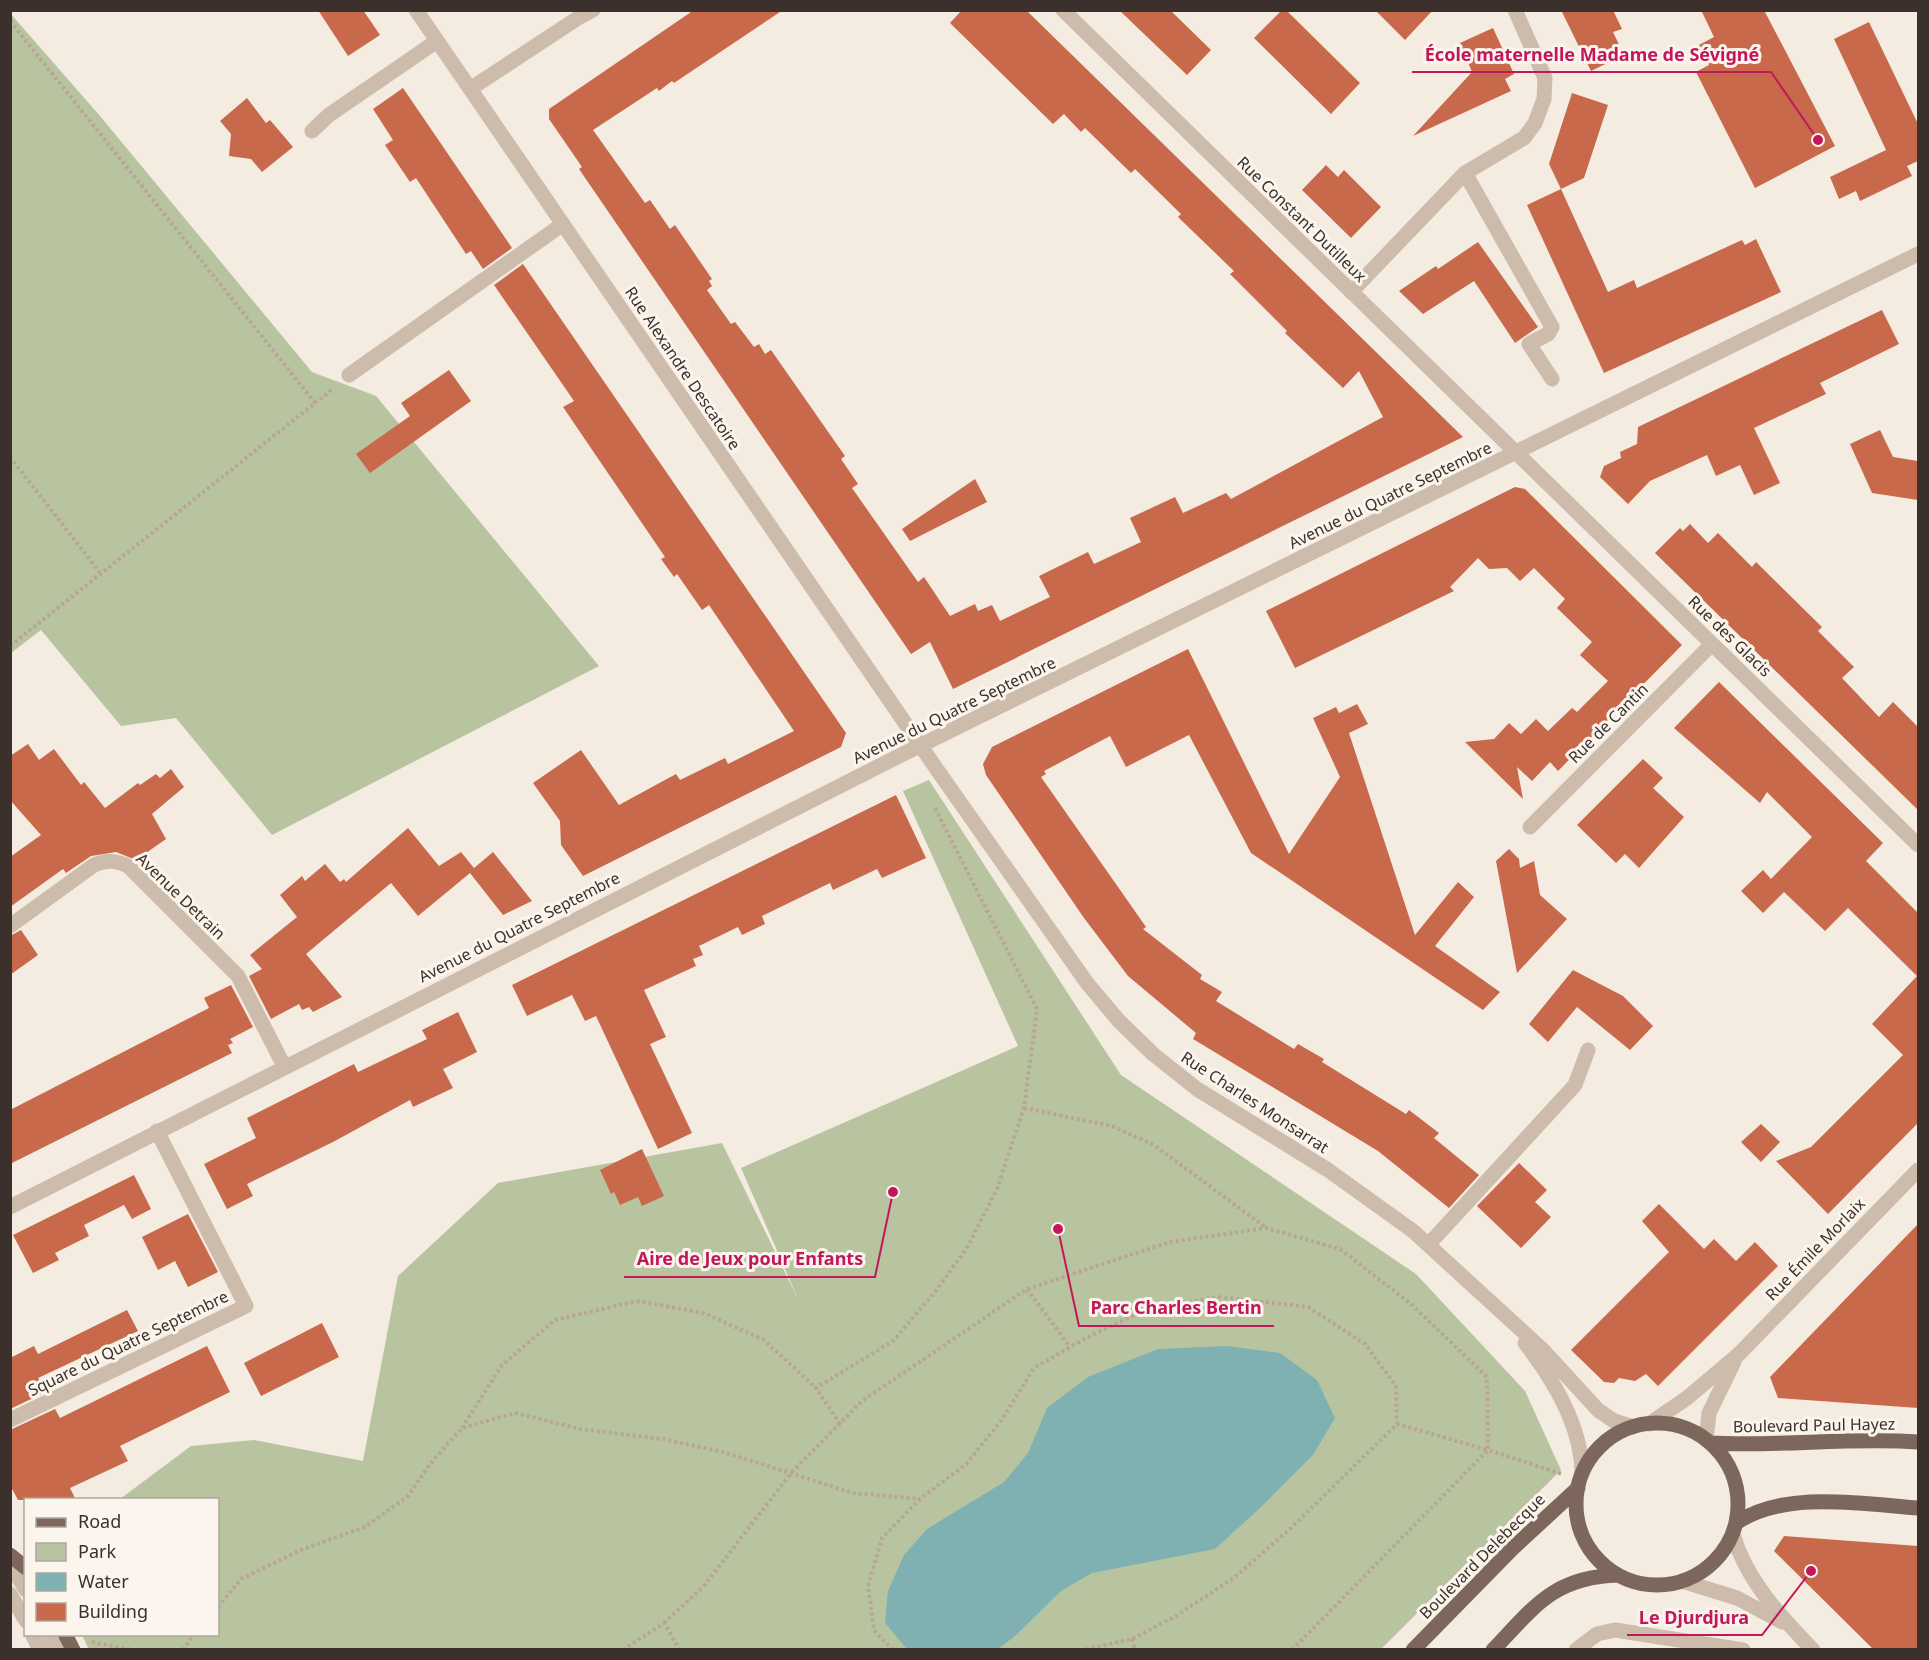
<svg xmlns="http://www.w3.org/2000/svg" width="1929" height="1660" viewBox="0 0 1929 1660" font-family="'Noto Sans',sans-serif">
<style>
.green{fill:#b8c4a0}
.water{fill:#7fb0b2}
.building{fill:#c8694b}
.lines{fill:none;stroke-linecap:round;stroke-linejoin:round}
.path{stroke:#b9a596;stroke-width:4;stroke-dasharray:3 3;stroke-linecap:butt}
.minor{stroke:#cdbbac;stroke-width:15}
.major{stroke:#7d675c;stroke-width:15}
.labels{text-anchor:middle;stroke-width:6;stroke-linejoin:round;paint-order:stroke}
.street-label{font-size:16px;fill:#3b302b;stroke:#fbf5ee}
.leader{fill:none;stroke:#c2185b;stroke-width:2}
.callout-dot{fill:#c2185b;stroke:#fbf5ee;stroke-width:2}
.callout-label{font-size:18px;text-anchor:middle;font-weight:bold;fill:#c2185b;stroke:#fbf5ee;stroke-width:6;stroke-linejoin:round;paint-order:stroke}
</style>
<rect width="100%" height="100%" fill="#f4ebe1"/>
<!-- green -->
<path class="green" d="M 10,13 L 100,116 L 312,372 L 376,396 L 599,666 L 272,835 L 176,718 L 121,726 L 41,630 L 11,653 Z
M 929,780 L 1121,1075 L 1416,1274 L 1525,1391 L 1561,1470 L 1381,1649 L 89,1650 L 82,1635 L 218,1634 L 218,1500 L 120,1499 L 191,1446 L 254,1440 L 363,1461 L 398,1276 L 498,1183 L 722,1143 L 798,1299 L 741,1168 L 1018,1046 L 903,791 Z"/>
<!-- water -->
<path class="water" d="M 1227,1346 L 1280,1353 L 1317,1380 L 1335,1418 L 1313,1455 L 1261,1507 L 1215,1549 L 1092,1573 L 1061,1591 L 1015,1636 L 998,1649 L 907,1649 L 885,1623 L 888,1591 L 904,1555 L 927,1529 L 1004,1482 L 1028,1453 L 1047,1408 L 1088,1377 L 1158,1349 Z"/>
<!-- building -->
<path class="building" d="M 318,10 L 363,10 L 380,35 L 348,56 Z
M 694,10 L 783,10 L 674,83 L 672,81 L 659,91 L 657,88 L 593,130 L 645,203 L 650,200 L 670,229 L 675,225 L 712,279 L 709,281 L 712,286 L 707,290 L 731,324 L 735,322 L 754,347 L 759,344 L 765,354 L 771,350 L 845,456 L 841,459 L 858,484 L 852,488 L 918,582 L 924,577 L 950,616 L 975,604 L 978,611 L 992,605 L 1000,621 L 1050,597 L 1039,576 L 1088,552 L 1094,564 L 1141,542 L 1130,518 L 1175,497 L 1183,513 L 1226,493 L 1231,499 L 1383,417 L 1359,371 L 1343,388 L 1285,333 L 1287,331 L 1230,274 L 1234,271 L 1178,217 L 1181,214 L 1135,169 L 1131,173 L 1085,128 L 1081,132 L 1064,114 L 1053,124 L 950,23 L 962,10 L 1026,10 L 1463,437 L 953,689 L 930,642 L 911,654 L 579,169 L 582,167 L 549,119 L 549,109 Z
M 1119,10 L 1170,10 L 1211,50 L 1187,75 Z
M 1282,10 L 1286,10 L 1360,83 L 1331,114 L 1254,38 Z
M 1375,10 L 1433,10 L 1405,40 Z
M 1561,10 L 1613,10 L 1622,29 L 1613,32 L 1624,55 L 1591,71 Z
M 1701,10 L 1764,10 L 1835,146 L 1755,188 L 1696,72 L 1709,65 L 1699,45 L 1714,37 Z
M 1869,22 L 1918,124 L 1918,161 L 1907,166 L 1912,176 L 1860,201 L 1856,191 L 1839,199 L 1830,177 L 1886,150 L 1834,39 Z
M 1493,28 L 1514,74 L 1505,79 L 1511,91 L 1413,136 L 1472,72 L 1460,43 Z
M 403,88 L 512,248 L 483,269 L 471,251 L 466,254 L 416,178 L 410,182 L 385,145 L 393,140 L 373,109 Z
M 1572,93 L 1608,105 L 1584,178 L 1561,189 L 1549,164 Z
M 247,98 L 266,123 L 270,120 L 293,147 L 262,172 L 251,159 L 229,156 L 231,134 L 220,121 Z
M 1326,165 L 1338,177 L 1344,170 L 1381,207 L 1351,238 L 1302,190 Z
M 1561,189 L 1608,292 L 1634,280 L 1637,288 L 1742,240 L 1745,245 L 1756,239 L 1781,292 L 1604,373 L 1527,205 Z
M 1478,242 L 1538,327 L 1515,343 L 1474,281 L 1423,314 L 1399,291 L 1436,266 L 1438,269 Z
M 523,264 L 846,733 L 841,747 L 583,876 L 561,845 L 560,821 L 533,783 L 581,750 L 619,805 L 676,774 L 680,780 L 725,758 L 728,764 L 794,731 L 709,605 L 702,610 L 677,574 L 674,577 L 661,559 L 665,557 L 563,407 L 574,401 L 494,285 Z
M 1882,310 L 1899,344 L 1820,383 L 1826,394 L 1754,428 L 1780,483 L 1754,495 L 1740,465 L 1716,476 L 1707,455 L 1650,481 L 1628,504 L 1600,477 L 1604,466 L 1621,458 L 1620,452 L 1637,444 L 1638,427 Z
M 449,370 L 471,401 L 370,473 L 356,454 L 410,416 L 401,403 Z
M 1880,430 L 1893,457 L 1918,461 L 1918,500 L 1872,493 L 1850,444 Z
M 975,479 L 987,502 L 910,541 L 902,529 Z
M 1515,487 L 1525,489 L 1682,645 L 1558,771 L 1550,762 L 1532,781 L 1517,767 L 1523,799 L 1465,742 L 1494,739 L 1509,723 L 1521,734 L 1536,719 L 1548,731 L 1572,708 L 1577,712 L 1608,681 L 1580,655 L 1592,642 L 1557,608 L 1565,599 L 1534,568 L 1520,581 L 1507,568 L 1489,569 L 1478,558 L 1450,587 L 1454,591 L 1295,668 L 1266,611 Z
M 1690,524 L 1708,543 L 1718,533 L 1752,567 L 1756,562 L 1822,627 L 1818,631 L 1854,667 L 1842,678 L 1879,717 L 1893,702 L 1918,727 L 1918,810 L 1655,553 L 1680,528 L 1683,531 Z
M 1188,649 L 1289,854 L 1340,777 L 1313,718 L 1336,707 L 1339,713 L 1357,704 L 1368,724 L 1349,733 L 1415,935 L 1458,882 L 1474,897 L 1435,946 L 1500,992 L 1483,1010 L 1251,853 L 1189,735 L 1126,767 L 1110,736 L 1044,771 L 1046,774 L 1041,777 L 1146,927 L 1143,929 L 1202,975 L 1200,979 L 1222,992 L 1216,1001 L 1294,1049 L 1298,1044 L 1324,1059 L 1322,1062 L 1406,1114 L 1409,1110 L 1439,1133 L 1434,1138 L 1479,1175 L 1449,1208 L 1378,1151 L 1193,1039 L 1196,1033 L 1128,976 L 1084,918 L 986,775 L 983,764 L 992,747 Z
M 1719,682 L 1883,843 L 1866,861 L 1918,913 L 1918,1123 L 1828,1214 L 1776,1161 L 1811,1147 L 1903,1055 L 1872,1024 L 1917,976 L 1848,908 L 1825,931 L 1784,892 L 1763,913 L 1741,891 L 1763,870 L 1771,879 L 1812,837 L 1767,792 L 1760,803 L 1674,728 Z
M 28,744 L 39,760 L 54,749 L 81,785 L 84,782 L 105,808 L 138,783 L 140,785 L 156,774 L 160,778 L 171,769 L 184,787 L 152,814 L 166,839 L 136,860 L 116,852 L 91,856 L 66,873 L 63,869 L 10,907 L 10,857 L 41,835 L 10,800 L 10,756 Z
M 1643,759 L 1663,778 L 1653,788 L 1684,817 L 1639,868 L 1625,854 L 1616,863 L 1577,825 Z
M 896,795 L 926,858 L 882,878 L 877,869 L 833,890 L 830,883 L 762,916 L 765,924 L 742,935 L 738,927 L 699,946 L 703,955 L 693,959 L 696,966 L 644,990 L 666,1037 L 650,1044 L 692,1133 L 658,1149 L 596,1016 L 585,1021 L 572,995 L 527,1016 L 512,985 Z
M 408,828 L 439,866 L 461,852 L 474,868 L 493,852 L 532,901 L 503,915 L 470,873 L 418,916 L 391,883 L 306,954 L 342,997 L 313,1012 L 309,1007 L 302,1010 L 299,1004 L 271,1019 L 249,976 L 262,969 L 250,955 L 297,917 L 280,895 L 302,876 L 305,881 L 325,864 L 340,882 L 344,879 L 346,882 Z
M 1509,849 L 1519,859 L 1520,868 L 1534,861 L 1540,895 L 1567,919 L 1517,973 L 1496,861 Z
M 21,930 L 38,955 L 10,975 L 10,936 Z
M 1573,970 L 1623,996 L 1653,1026 L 1630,1050 L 1577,1007 L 1548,1042 L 1529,1024 Z
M 231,985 L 253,1027 L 230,1039 L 233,1043 L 228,1045 L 232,1053 L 10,1164 L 10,1110 L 209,1008 L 204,998 Z
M 458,1012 L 477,1052 L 443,1069 L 453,1088 L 413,1107 L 410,1100 L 333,1142 L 247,1184 L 253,1196 L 227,1209 L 204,1164 L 256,1138 L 247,1118 L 354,1064 L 358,1072 L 427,1039 L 422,1030 Z
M 1761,1124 L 1780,1142 L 1761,1162 L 1741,1142 Z
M 642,1149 L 664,1196 L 642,1206 L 638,1197 L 620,1205 L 614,1192 L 611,1194 L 600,1170 Z
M 1519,1163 L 1547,1190 L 1535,1202 L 1551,1217 L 1521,1248 L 1477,1206 Z
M 134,1175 L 151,1209 L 132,1219 L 124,1205 L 84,1225 L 89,1236 L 55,1253 L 59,1260 L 33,1273 L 13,1235 Z
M 1659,1204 L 1704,1249 L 1714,1239 L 1736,1261 L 1755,1242 L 1778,1266 L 1658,1386 L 1646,1374 L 1635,1381 L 1619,1378 L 1614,1383 L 1604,1382 L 1571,1350 L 1669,1252 L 1642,1221 Z
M 188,1214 L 218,1272 L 188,1287 L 175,1261 L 158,1270 L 142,1237 Z
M 1918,1224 L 1918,1408 L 1778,1398 L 1770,1377 Z
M 127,1310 L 138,1331 L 38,1378 L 46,1392 L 10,1409 L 10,1358 L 34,1346 L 38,1354 Z
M 322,1323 L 339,1357 L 261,1396 L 244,1363 Z
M 207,1346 L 230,1392 L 120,1446 L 128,1461 L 70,1488 L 76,1500 L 18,1500 L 10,1485 L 10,1430 L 55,1409 L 60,1418 Z
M 1784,1536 L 1918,1546 L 1918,1650 L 1874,1650 L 1774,1551 Z"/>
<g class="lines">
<!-- path -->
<path class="path" d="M 10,21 L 316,404
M 10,457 L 101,574
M 10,646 L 334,388
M 1024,1108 L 1112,1126 L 1154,1145 L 1265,1227
M 1027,1289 L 1070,1347
M 840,1424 L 816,1388 L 893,1341 L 934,1293 L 967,1248 L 997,1189 L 1024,1108 L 1037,1009 L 935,808
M 462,1428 L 502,1365 L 555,1320 L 637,1301 L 704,1313 L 764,1340 L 816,1388
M 218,1607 L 241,1579 L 303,1549 L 365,1527 L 408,1496 L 430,1464 L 462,1428 L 515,1413 L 580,1429 L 663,1439 L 723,1452 L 853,1493 L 920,1499
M 664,1623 L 703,1587 L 792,1472 L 862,1401 L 1027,1289 L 1170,1242 L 1266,1228 L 1340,1249 L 1411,1304 L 1487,1377 L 1488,1450 L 1562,1474
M 1132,1639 L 1135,1650
M 92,1642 L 132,1650
M 183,1650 L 194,1634
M 623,1650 L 664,1623 L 680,1650
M 893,1650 L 874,1630 L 868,1586 L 882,1538 L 920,1499 L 966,1464 L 1001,1421 L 1034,1368 L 1086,1338 L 1147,1309 L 1218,1297 L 1308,1307 L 1365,1344 L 1396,1386 L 1397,1424 L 1290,1529 L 1235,1577 L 1176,1616 L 1132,1639 L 1083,1650
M 1292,1650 L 1488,1450 L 1397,1424"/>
<!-- minor -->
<path class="minor" d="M 416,10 L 938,771 L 1087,983 L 1119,1021 L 1153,1054 L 1197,1089 L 1328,1170 L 1413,1231 L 1543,1350 L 1598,1410 L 1614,1421 L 1633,1427
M 1063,10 L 1918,845
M 470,89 L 578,18 L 593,10
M 312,131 L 329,115 L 437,41
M 1465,173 L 1552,327 L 1548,334 L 1529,344 L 1552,379
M 1351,292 L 1465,173 L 1524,138 L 1535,123 L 1544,99 L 1545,78 L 1515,10
M 349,375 L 563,224
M 1530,827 L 1712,644
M 10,926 L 94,865 C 107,860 115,860 128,866 L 238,976 L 284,1066
M 10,1207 L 899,756 L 1918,254
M 1429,1244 L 1575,1085 L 1588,1050
M 1525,1343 C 1553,1379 1582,1426 1582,1474
M 10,1420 L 246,1306 L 157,1131
M 1649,1424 L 1687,1398 L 1739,1354 L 1918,1170
M 1706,1440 L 1709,1413 L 1734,1362
M 1733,1534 C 1746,1580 1780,1616 1813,1650
M 10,1564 L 26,1590
M 1682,1581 L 1737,1598 L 1782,1622
M 10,1594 L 26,1621
M 32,1634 L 40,1650
M 49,1634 L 56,1650
M 1576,1650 L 1597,1634 L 1615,1630 L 1743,1650"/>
<!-- major -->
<path class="major" d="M1576 1504a81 81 0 1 1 162 0a81 81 0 1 1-162 0Z
M 1710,1443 C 1780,1447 1849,1437 1918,1442
M 1736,1523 C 1784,1490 1863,1504 1918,1508
M 10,1555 L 26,1568
M 65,1634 L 73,1650
M 1413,1650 L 1512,1549 L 1578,1488
M 1493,1650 C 1535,1606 1554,1577 1618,1575"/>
</g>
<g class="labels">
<!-- street labels -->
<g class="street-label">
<text transform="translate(1302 219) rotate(44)" y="6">Rue Constant Dutilleux</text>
<text transform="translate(683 368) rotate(56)" y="6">Rue Alexandre Descatoire</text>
<text transform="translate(1390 495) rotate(-26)" y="6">Avenue du Quatre Septembre</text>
<text transform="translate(1730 636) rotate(44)" y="6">Rue des Glacis</text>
<text transform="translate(954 710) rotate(-26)" y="6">Avenue du Quatre Septembre</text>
<text transform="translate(1608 723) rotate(-45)" y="6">Rue de Cantin</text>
<text transform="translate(181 896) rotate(44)" y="6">Avenue Detrain</text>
<text transform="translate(519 927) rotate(-27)" y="6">Avenue du Quatre Septembre</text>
<text transform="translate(1255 1102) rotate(33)" y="6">Rue Charles Monsarrat</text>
<text transform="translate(1815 1249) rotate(-46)" y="6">Rue Émile Morlaix</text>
<text transform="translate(128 1343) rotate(-26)" y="6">Square du Quatre Septembre</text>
<text transform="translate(1814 1425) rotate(-1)" y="6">Boulevard Paul Hayez</text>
<text transform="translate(1482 1556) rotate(-45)" y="6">Boulevard Delebecque</text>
</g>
</g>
<!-- callouts -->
<path class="leader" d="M1818 140L1771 72H1412M893 1192L875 1277H624M1058 1229L1079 1326H1274M1811 1571L1762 1635H1627"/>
<g class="callout-dot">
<circle cx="1818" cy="140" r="6"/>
<circle cx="893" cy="1192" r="6"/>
<circle cx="1058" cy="1229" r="6"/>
<circle cx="1811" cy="1571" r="6"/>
</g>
<g class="callout-label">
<text x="1592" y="61">École maternelle Madame de Sévigné</text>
<text x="750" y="1265">Aire de Jeux pour Enfants</text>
<text x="1176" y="1314">Parc Charles Bertin</text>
<text x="1694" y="1624">Le Djurdjura</text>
</g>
<!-- border -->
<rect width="1929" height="1660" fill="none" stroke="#3b302b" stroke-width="24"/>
<!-- legend -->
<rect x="24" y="1498" width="195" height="138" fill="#fbf5ee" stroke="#aea6a0" stroke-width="1.5"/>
<rect x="36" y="1518" width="30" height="9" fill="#7d675c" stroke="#aea6a0" stroke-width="1.5"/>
<text x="78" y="1528" font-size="18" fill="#3b302b">Road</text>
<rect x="36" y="1543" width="30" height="18" fill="#b8c4a0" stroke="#aea6a0" stroke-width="1.5"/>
<text x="78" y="1558" font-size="18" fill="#3b302b">Park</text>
<rect x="36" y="1573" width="30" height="18" fill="#7fb0b2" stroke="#aea6a0" stroke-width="1.5"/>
<text x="78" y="1588" font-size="18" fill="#3b302b">Water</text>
<rect x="36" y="1603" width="30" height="18" fill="#c8694b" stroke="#aea6a0" stroke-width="1.5"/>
<text x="78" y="1618" font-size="18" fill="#3b302b">Building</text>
</svg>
